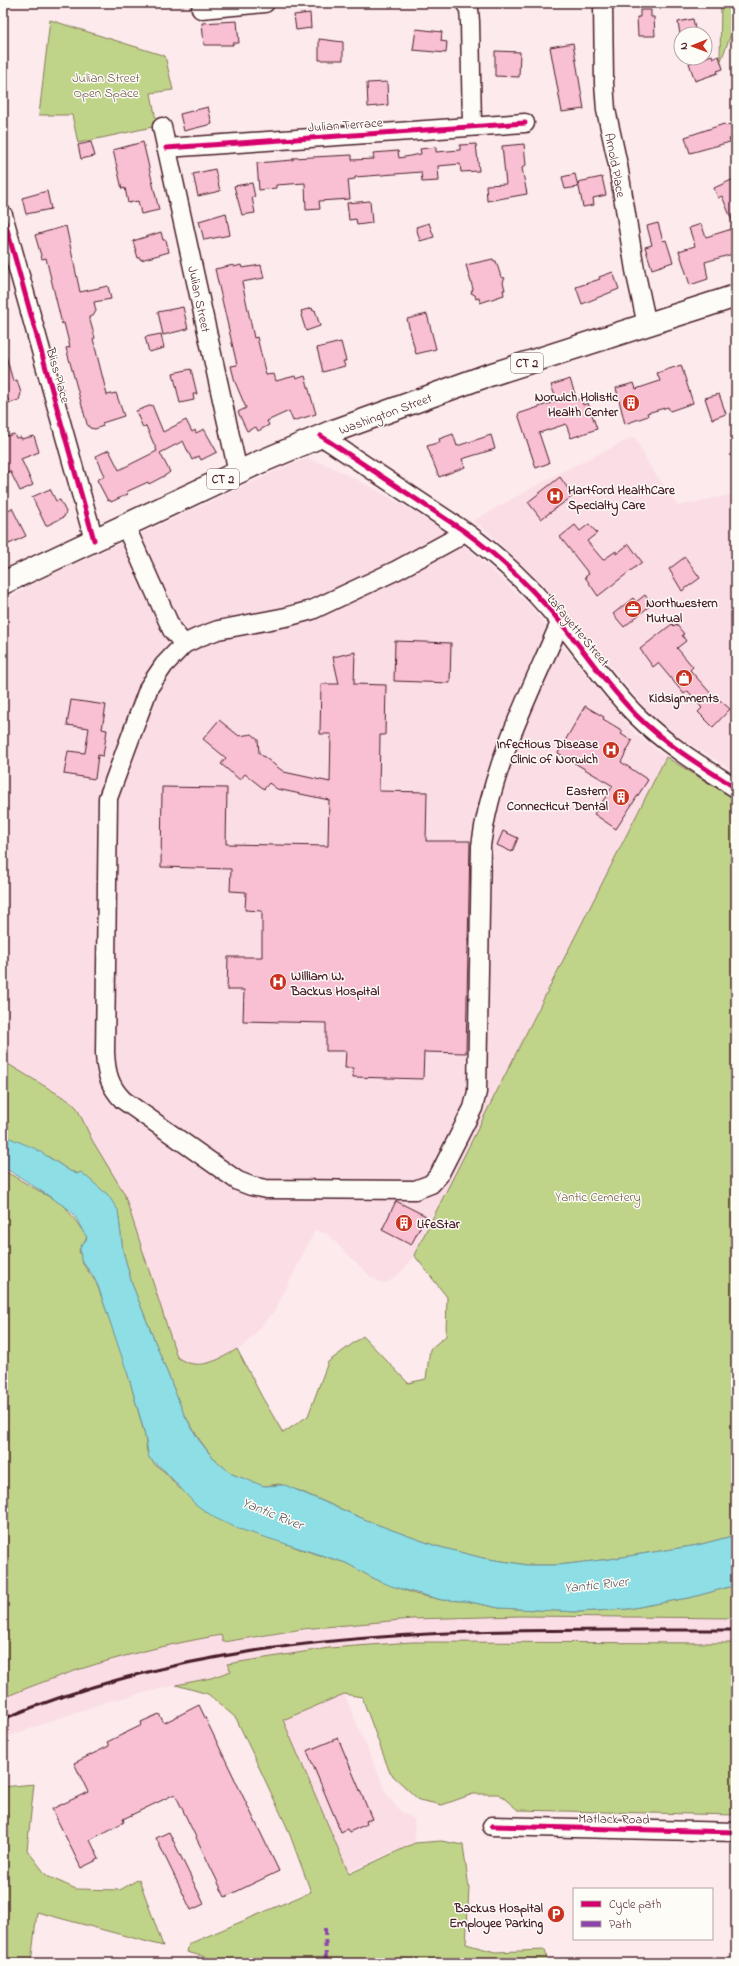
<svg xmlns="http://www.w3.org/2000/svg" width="739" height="1966" viewBox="0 0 739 1966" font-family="'Indie Flower',sans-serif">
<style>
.built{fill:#fbdde5}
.green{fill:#c0d489;stroke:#857a5a}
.water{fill:#8ddfe5;stroke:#72929b}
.building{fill:#f9c0d4;stroke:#4a1f2b}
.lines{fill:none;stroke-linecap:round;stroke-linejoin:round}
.minor-casing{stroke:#4a1f2b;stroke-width:21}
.highway-casing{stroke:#4a1f2b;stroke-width:25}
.minor{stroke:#fdfcf7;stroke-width:18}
.highway{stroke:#fdfcf7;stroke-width:22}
.rail{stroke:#4a1f2b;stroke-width:3}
.quiet{stroke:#8e44ad;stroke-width:4;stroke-dasharray:8 4;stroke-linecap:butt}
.cycleway-casing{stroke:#fdfcf7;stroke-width:8}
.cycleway{stroke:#d6006c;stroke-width:5}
.labels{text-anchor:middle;stroke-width:3;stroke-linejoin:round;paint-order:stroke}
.shield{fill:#fdfcf7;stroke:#806168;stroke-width:1}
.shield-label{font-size:12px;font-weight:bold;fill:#4a1f2b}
.park-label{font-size:13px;fill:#6d5547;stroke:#fdfcf7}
.street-label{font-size:13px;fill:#4a1f2b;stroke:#fdfcf7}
.poi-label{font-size:13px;font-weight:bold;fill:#4a1f2b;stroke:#fdfcf7;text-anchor:end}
.water-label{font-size:14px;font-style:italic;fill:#5e5963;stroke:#fdfcf7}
</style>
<rect width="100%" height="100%" fill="#fceaec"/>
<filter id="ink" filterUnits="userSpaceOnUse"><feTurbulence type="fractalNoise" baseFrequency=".025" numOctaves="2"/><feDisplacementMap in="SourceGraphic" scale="8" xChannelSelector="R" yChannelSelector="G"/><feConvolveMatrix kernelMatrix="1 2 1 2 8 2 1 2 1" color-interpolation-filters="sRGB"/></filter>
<g filter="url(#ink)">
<!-- built -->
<path class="built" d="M 634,437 L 651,468 L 678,506 L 736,494 L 736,772 L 679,737 L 650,713 L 542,584 L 486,530 L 473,521 L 556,475 Z
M 308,459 L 327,465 L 373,488 L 436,525 L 477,556 L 530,606 L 636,735 L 666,757 L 414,1255 L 401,1272 L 387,1283 L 380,1282 L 371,1277 L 327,1234 L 315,1230 L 275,1310 L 251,1338 L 243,1346 L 221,1359 L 207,1363 L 188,1364 L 182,1362 L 177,1357 L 92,1140 L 77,1108 L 71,1102 L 3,1061 L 3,602 L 30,585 L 294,463 Z
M 467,1616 L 736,1618 L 736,1643 L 412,1642 L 329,1648 L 228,1664 L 231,1671 L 211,1678 L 176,1685 L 106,1702 L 50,1721 L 3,1739 L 3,1698 L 32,1686 L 113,1658 L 183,1642 L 221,1635 L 223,1642 L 358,1623 Z
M 344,1694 L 388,1797 L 400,1811 L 414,1819 L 415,1843 L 346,1872 L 282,1720 Z"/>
<!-- green -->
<path class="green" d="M 721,3 L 736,3 L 736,21 L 720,63 Z
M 50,20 L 165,56 L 173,90 L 151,93 L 157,126 L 78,143 L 72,115 L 39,115 Z
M 666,757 L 736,800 L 736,1535 L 698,1545 L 610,1559 L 559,1565 L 527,1565 L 483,1558 L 436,1546 L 373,1523 L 300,1491 L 279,1484 L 264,1486 L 256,1485 L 232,1474 L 213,1458 L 199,1439 L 183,1412 L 132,1284 L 123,1251 L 119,1219 L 108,1195 L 83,1175 L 70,1171 L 49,1157 L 3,1135 L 3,1061 L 71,1102 L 77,1108 L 92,1140 L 124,1193 L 177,1357 C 197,1372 218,1361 237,1349 L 262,1397 L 283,1433 L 308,1416 L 328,1362 L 363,1336 L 408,1383 L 426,1379 L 430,1349 L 446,1336 L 447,1297 L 414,1255 Z
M 3,1170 L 65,1206 L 87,1237 L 79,1250 L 83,1264 L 96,1282 L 103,1301 L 126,1367 L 145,1436 L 147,1452 L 154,1464 L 165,1472 L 179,1488 L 277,1540 L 300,1549 L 346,1563 L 373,1578 L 415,1594 L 442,1600 L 465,1601 L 499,1608 L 578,1612 L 628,1609 L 693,1597 L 736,1585 L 736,1618 L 521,1616 L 412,1619 L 303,1629 L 223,1642 L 221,1635 C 146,1648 73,1668 3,1698 Z
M 412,1642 L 736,1643 L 736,1815 L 518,1810 L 499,1794 L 473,1794 L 442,1805 L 419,1800 L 390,1773 L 362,1697 L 344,1694 L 283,1720 L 349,1874 L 415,1843 L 441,1841 L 463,1845 L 469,1888 L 466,1944 L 495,1952 L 545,1950 L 548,1963 L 227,1963 L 187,1952 L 189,1944 L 311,1892 L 287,1827 L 236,1718 L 208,1694 L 176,1685 L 211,1678 L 231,1671 L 227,1664 L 329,1648 Z
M 34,1784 L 27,1850 L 47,1876 L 76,1889 L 120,1890 L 139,1879 L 163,1946 L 37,1912 L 31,1963 L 5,1963 L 3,1958 L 3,1787 Z"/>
<!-- water -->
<path class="water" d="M 3,1135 L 36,1149 L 70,1171 L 77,1174 L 81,1172 L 108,1195 L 118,1210 L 123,1251 L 132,1284 L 183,1412 L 198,1439 L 213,1458 L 232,1474 L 264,1486 L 285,1485 L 373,1523 L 436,1546 L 483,1558 L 527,1565 L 559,1565 L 610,1559 L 698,1545 L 736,1535 L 736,1585 L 693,1597 L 628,1609 L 578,1612 L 499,1608 L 465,1601 L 442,1600 L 391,1586 L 373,1578 L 346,1563 L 239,1529 L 215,1518 L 195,1504 L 164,1470 L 149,1458 L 144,1431 L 129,1378 L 98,1286 L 92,1274 L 81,1260 L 80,1247 L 86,1240 L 87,1237 C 80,1229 78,1218 70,1210 L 23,1179 L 3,1167 Z"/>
<!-- building -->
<path class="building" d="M 640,10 L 651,10 L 651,17 L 654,17 L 655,36 L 638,36 L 637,17 L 640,17 Z
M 310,13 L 311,28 L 296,30 L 294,15 Z
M 693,19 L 696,34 L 680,34 L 678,22 Z
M 237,21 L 239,43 L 232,43 L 233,45 L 204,45 L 202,23 Z
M 416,29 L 442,32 L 441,41 L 447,42 L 446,53 L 413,50 Z
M 319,39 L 343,42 L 343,60 L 319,60 Z
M 573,43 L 584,109 L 562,112 L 550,47 Z
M 495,51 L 520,52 L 519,77 L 495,76 Z
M 712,55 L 713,58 L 719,56 L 723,69 L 717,71 L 718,73 L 695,81 L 689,63 Z
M 387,82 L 388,105 L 368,107 L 367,83 Z
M 208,107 L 212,124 L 184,131 L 180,114 Z
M 724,124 L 725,126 L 730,124 L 734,137 L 729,139 L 730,142 L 690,153 L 685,137 Z
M 91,142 L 95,156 L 81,159 L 78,145 Z
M 143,142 L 159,210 L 141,214 L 138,201 L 128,203 L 125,188 L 122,189 L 113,150 Z
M 476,144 L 479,171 L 461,172 L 460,164 L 438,166 L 439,181 L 422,182 L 421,172 L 355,177 L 355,179 L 348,180 L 350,199 L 319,201 L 320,209 L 306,210 L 305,183 L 276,185 L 276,188 L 259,190 L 257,163 L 293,160 L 293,158 L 352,155 L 352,160 L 374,159 L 373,153 L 398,151 L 399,158 L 421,154 L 420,149 L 436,147 L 436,152 L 460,150 L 460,145 Z
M 524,144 L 526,165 L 522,168 L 527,194 L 487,201 L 486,185 L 506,184 L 502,146 Z
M 215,169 L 220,191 L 198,196 L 193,174 Z
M 575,174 L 578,187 L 565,189 L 562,177 Z
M 602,177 L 606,195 L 593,198 L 594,205 L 583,207 L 578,182 Z
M 736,178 L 736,253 L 705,262 L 708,279 L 690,285 L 679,251 L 695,246 L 689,228 L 701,224 L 706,237 L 735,228 L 722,196 L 718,198 L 714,188 Z
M 252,183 L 255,197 L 252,197 L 255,213 L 242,215 L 234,186 Z
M 47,191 L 51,209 L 26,214 L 22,198 Z
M 370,201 L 372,223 L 357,225 L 356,219 L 349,220 L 347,203 Z
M 226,213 L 230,235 L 204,240 L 199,221 Z
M 429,223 L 434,237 L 420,241 L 416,227 Z
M 658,223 L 663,241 L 666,240 L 673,262 L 652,269 L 645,247 L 652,245 L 647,226 Z
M 66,226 L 80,292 L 108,286 L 111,299 L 94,302 L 96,311 L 93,316 L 89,317 L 95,338 L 93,339 L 107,395 L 116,393 L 124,416 L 102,423 L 103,426 L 95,429 L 90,428 L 87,424 L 66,348 L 70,347 L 64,323 L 62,324 L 46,258 L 42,259 L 35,235 Z
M 161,232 L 163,240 L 166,240 L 169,252 L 141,260 L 140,258 L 138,258 L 133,241 Z
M 493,259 L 494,261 L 496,261 L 501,277 L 505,278 L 503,282 L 505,290 L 503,290 L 504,295 L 480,303 L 479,298 L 476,299 L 475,295 L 471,293 L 473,289 L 466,265 Z
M 234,265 L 234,267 L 241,265 L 242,268 L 261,265 L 264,278 L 242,282 L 254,338 L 257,337 L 266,375 L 274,374 L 276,381 L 295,376 L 296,379 L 305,376 L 316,414 L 293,421 L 289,411 L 267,421 L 269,425 L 258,431 L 256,427 L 247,431 L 238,412 L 246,408 L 235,382 L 231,366 L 237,365 L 215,269 Z
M 613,272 L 619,289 L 582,304 L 576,287 L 600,279 L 599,277 Z
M 183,307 L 188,329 L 163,335 L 158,312 Z
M 312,308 L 313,311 L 315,310 L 320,326 L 306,331 L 301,315 L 302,314 L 301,311 Z
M 427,314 L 436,349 L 416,354 L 407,319 Z
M 161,334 L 164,348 L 149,352 L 145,337 Z
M 341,342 L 346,361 L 343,361 L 345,366 L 323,372 L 317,348 Z
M 3,356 L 6,356 L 13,381 L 17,380 L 21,393 L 19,400 L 9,403 L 8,399 L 3,401 Z
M 681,365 L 693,403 L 670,411 L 668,407 L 647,413 L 648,416 L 625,424 L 616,388 L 634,383 L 636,389 L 660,381 L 657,373 Z
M 191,369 L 197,394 L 193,394 L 194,400 L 180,403 L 173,373 Z
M 570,379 L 577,400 L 581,399 L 583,405 L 588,403 L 597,429 L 571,438 L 566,424 L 539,433 L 549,463 L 536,468 L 518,414 L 557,401 L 551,385 Z
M 719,394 L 726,414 L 712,419 L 705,398 Z
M 152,405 L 163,432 L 186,420 L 192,432 L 195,430 L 196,433 L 204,429 L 217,452 L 201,460 L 199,456 L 192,460 L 183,441 L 160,453 L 170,472 L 166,475 L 149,484 L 148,482 L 126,492 L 128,494 L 111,502 L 110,500 L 108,501 L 97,480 L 105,476 L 96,456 L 109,450 L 119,470 L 157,451 L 146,426 L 143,428 L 136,411 Z
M 14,434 L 16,438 L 21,437 L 21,439 L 34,436 L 39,452 L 21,459 L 33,485 L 20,491 L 10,471 L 3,474 L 3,437 Z
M 453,434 L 457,446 L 491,435 L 495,449 L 462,459 L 465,467 L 439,477 L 427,446 L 440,442 L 439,439 Z
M 560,477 L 573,496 L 541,519 L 528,502 Z
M 50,489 L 56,501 L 60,500 L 66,512 L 64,517 L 46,526 L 32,497 Z
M 12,508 L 26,536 L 9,544 L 3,533 L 3,513 Z
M 589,524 L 597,533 L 587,541 L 603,560 L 616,551 L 616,554 L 629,544 L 642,562 L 598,596 L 585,577 L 589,574 L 560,537 L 575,525 L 580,531 Z
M 685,557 L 700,578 L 682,591 L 669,569 Z
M 645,595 L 652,604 L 624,627 L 613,614 L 633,598 L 636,602 Z
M 672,624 L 674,626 L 676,624 L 684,634 L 682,635 L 686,641 L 677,648 L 693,667 L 690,670 L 713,696 L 714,695 L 730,709 L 713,727 L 698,712 L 702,708 L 688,691 L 684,694 L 658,663 L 653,667 L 640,649 Z
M 395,641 L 451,643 L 450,683 L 394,681 Z
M 355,652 L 354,684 L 386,685 L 385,735 L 380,735 L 379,791 L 427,792 L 426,841 L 470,841 L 466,1053 L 424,1052 L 423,1079 L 353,1077 L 353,1068 L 345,1068 L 346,1051 L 326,1051 L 326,1023 L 243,1021 L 244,990 L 227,990 L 228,957 L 262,957 L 262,911 L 245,910 L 246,892 L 230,891 L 231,869 L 161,867 L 162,787 L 227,788 L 226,844 L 328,846 L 329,800 L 277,789 L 269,783 L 264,789 L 245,774 L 240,780 L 221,764 L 226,758 L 203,739 L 219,720 L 239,736 L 252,734 L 258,739 L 259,753 L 284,772 L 330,782 L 331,734 L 320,734 L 321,684 L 339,684 L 333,657 Z
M 71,700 L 106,705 L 102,729 L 107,730 L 103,756 L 98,755 L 95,779 L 64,774 L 68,751 L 85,753 L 89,728 L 67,725 Z
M 585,706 L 604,717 L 603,719 L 623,731 L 621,734 L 632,741 L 621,762 L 648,780 L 616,829 L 594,814 L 613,786 L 558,753 Z
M 503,831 L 518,838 L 512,852 L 497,845 Z
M 396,1201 L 426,1216 L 411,1245 L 382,1230 Z
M 199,1705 L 279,1871 L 225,1897 L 175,1794 L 123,1819 L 124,1822 L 90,1840 L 99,1859 L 81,1868 L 52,1809 L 88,1792 L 74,1763 L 109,1746 L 107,1742 L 142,1725 L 141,1722 L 159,1714 L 164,1723 Z
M 338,1738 L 372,1819 L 366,1821 L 367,1824 L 349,1832 L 347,1829 L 341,1832 L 307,1751 Z
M 169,1832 L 204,1904 L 191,1910 L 156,1838 Z"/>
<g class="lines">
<defs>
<path id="minor" d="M 465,3 L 469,9 L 470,22 L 472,126
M 603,3 L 604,83 L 606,110 L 618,165 L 635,270 L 647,325
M 201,9 L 265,3
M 162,127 L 238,472
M 166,148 L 525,123
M 3,215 L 94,540
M 321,436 L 464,531 C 500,557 533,589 561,623 C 586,653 608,687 636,715 C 665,744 701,766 736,788
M 125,525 L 172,630 L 184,644
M 464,531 L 454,539 L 397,570 L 312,610 L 286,617 L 218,630 L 199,637 L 184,644 L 164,665 L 149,687 L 108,798 L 105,1053 C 106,1072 109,1086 123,1100 L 238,1181 L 251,1186 L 266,1189 L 415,1190 L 431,1184 L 439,1175 L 473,1108 L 477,1092 L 481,846 C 491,767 529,695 560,623
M 492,1826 L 736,1832"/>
<path id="highway" d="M 3,583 L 260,462 L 331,432 L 483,377 L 736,296"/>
</defs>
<!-- minor casing -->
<use href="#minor" class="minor-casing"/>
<!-- highway casing -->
<use href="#highway" class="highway-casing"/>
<!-- minor -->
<use href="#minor" class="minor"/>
<!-- highway -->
<use href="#highway" class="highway"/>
<!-- rail -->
<path class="rail" d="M 3,1719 C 235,1622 490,1630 736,1630"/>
<!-- quiet -->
<path class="quiet" d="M 325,1928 L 326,1963"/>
<defs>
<path id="cycleway" d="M 166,148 L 525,123
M 3,215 L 94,540
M 321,436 L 464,531 C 500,557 533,589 561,623 C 586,653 608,687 636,715 C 665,744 701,766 736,788
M 492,1826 L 736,1832"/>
</defs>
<!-- cycleway casing -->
<use href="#cycleway" class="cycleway-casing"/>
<!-- cycleway -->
<use href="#cycleway" class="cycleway"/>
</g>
</g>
<!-- icons -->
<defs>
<symbol id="building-disc" viewBox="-11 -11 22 22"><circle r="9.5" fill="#c8321e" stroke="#fdfcf7"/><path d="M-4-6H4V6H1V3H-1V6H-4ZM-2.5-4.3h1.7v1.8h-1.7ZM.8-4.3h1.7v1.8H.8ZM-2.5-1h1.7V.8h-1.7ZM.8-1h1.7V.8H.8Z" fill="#fff"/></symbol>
<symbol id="hospital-disc" viewBox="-11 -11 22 22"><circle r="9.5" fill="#c8321e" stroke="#fdfcf7"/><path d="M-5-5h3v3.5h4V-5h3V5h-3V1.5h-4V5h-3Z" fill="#fff"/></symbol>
<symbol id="office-disc" viewBox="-11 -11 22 22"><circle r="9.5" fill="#c8321e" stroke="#fdfcf7"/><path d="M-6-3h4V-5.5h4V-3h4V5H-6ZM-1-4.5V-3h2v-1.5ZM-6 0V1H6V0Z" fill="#fff"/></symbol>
<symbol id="shop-disc" viewBox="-11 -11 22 22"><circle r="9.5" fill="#c8321e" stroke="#fdfcf7"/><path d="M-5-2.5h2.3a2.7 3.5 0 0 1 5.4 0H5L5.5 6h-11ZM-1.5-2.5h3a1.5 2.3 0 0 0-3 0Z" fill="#fff"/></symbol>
<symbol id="parking-disc" viewBox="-11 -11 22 22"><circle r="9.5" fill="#c8321e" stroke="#fdfcf7"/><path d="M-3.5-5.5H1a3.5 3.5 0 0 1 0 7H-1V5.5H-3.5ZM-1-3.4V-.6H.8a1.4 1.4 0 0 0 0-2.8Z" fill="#fff"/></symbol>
</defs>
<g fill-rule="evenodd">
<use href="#building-disc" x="621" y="393" width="20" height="20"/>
<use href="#hospital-disc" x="545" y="486" width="20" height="20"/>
<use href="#office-disc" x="623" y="599" width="20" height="20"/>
<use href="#shop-disc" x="674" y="668" width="20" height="20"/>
<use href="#hospital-disc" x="601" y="740" width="20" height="20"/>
<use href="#building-disc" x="611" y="787" width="20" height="20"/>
<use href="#hospital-disc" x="268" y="972" width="20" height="20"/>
<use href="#building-disc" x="394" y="1213" width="20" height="20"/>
<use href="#parking-disc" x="546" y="1904" width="20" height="20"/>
</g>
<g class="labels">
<!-- shield labels -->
<g class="shield">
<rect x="511" y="353" width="32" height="20" rx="3"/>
<rect x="207" y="469" width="32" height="20" rx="3"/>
</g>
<g class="shield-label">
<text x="527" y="367">CT 2</text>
<text x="223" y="483">CT 2</text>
</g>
<!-- park labels -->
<g class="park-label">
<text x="106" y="82">Julian Street<tspan x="106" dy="15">Open Space</tspan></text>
<text x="598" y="1201">Yantic Cemetery</text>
</g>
<!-- street labels -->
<g class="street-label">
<text transform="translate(345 124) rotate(-4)" y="5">Julian Terrace</text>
<text transform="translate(616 165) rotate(79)" y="5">Arnold Place</text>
<text transform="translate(200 299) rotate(78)" y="5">Julian Street</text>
<text transform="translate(59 375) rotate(74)" y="5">Bliss Place</text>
<text transform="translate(385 413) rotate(-20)" y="5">Washington Street</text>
<text transform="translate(579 630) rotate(50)" y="5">Lafayette Street</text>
<text transform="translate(614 1818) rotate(1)" y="5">Matlack Road</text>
</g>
<!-- poi labels -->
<g class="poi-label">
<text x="618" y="401">Norwich Holistic<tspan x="618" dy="15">Health Center</tspan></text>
<text x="568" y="494" text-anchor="start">Hartford HealthCare<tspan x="568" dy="15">Specialty Care</tspan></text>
<text x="646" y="607" text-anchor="start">Northwestern<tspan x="646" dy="15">Mutual</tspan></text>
<text x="684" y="702" text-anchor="middle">Kidsignments</text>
<text x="598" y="748">Infectious Disease<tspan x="598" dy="15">Clinic of Norwich</tspan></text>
<text x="608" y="795">Eastern<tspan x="608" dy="15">Connecticut Dental</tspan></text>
<text x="291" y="980" text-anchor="start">William W.<tspan x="291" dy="15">Backus Hospital</tspan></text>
<text x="417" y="1228" text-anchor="start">LifeStar</text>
<text x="543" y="1912">Backus Hospital<tspan x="543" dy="15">Employee Parking</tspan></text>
</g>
<!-- water labels -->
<g class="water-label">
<text transform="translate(273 1513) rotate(22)" y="5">Yantic River</text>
<text transform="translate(596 1584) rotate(-6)" y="5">Yantic River</text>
</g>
</g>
<!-- margin -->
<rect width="739" height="1966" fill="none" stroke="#fdfcf7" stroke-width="16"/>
<rect x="8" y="8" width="723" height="1950" fill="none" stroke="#4a1f2b" stroke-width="1.5" filter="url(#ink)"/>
<!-- legend -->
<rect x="573" y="1888" width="140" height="52" fill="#fdfcf7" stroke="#b5a4a5"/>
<rect x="581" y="1901" width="20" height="6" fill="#d6006c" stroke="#b5a4a5"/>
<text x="609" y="1908" font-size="12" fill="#4a1f2b">Cycle path</text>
<rect x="581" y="1921" width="20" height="6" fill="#8e44ad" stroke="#b5a4a5"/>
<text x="609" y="1928" font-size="12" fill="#4a1f2b">Path</text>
<!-- north arrow -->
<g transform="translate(693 46) rotate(269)"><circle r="19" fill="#fdfcf7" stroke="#b5a4a5"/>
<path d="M0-3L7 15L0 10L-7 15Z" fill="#c8321e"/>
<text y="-6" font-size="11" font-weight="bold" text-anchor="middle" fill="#4a1f2b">N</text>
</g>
</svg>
